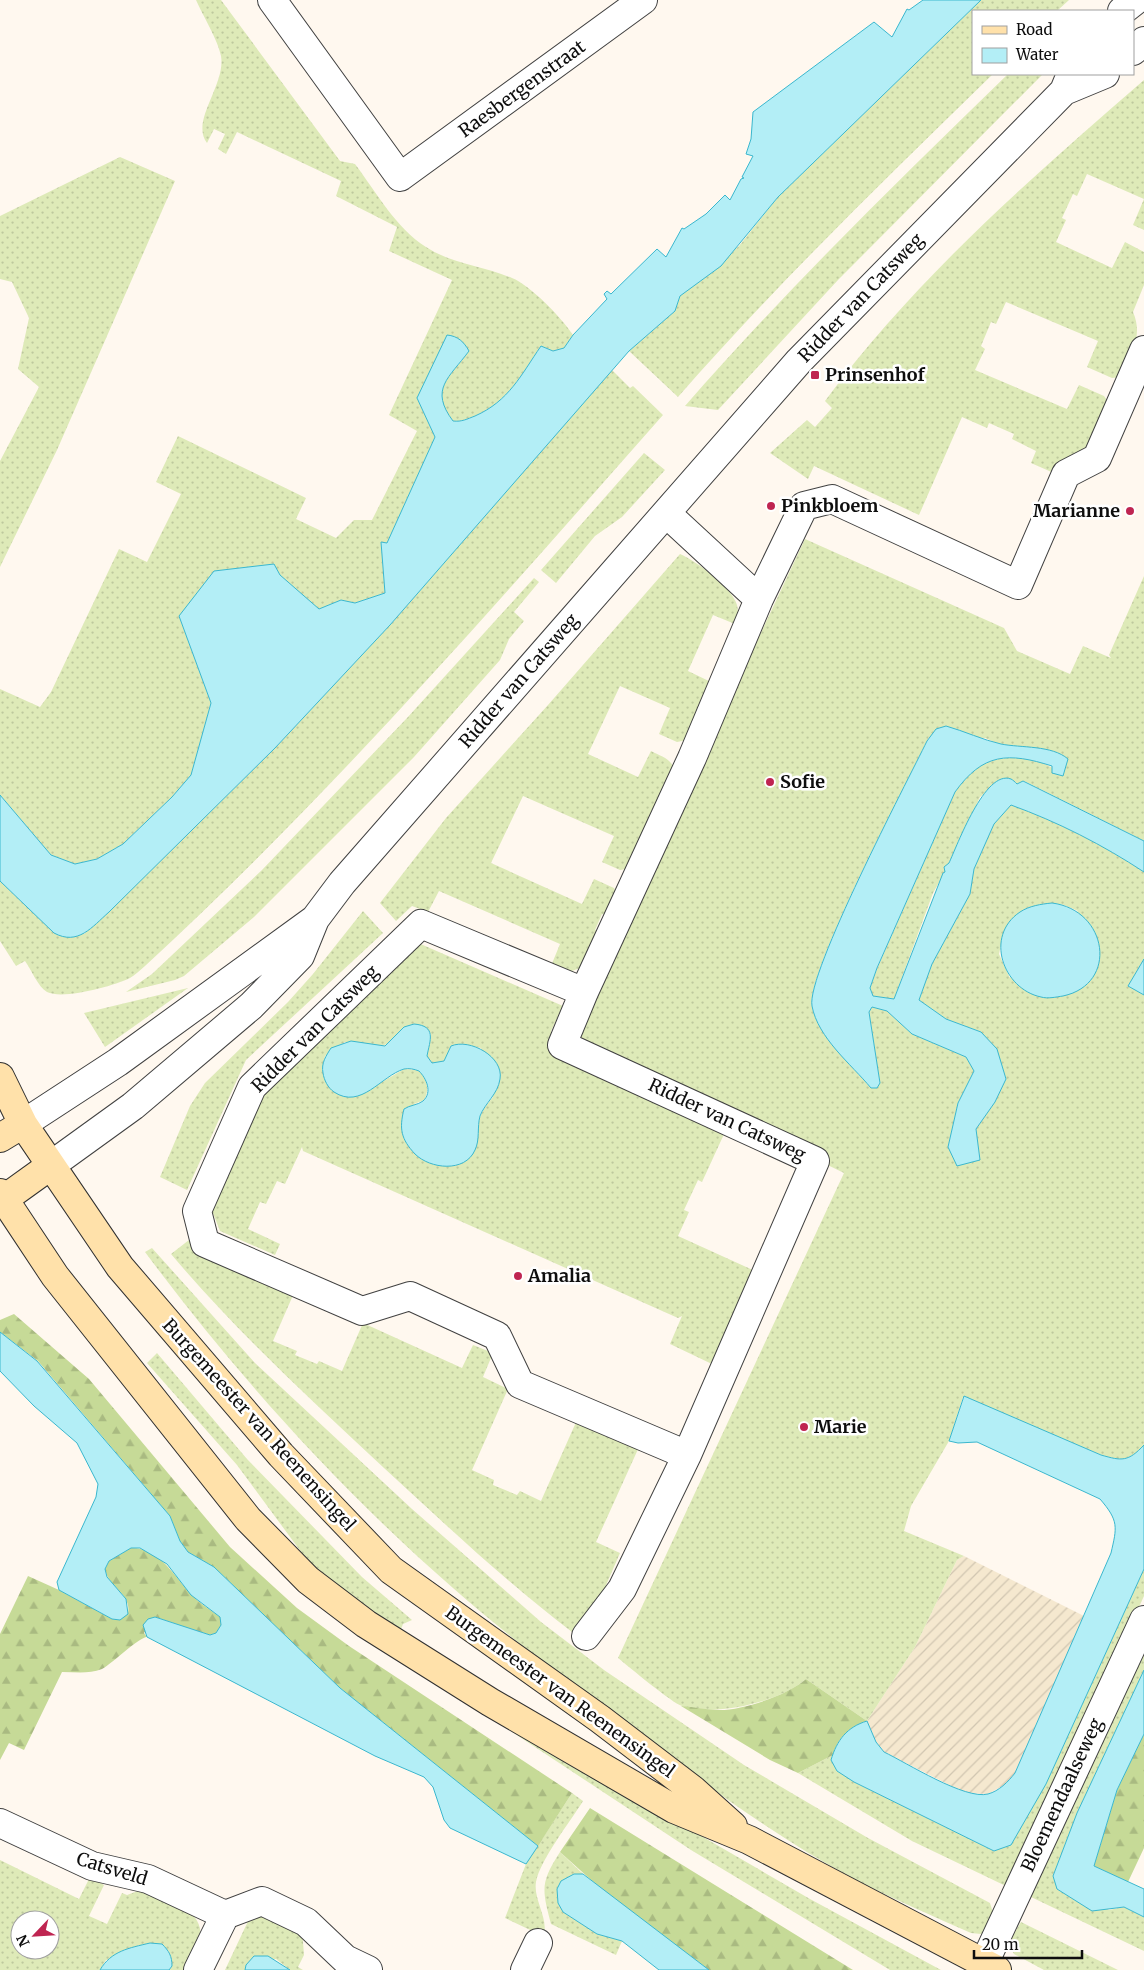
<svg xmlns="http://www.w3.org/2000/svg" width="1144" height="1970" viewBox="0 0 1144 1970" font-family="Merriweather,serif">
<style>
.farmland{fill:url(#farmland-furrows)}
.grass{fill:url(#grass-dots);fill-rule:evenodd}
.forest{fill:url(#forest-firs)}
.water{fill:#b3eef6;stroke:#3ab7ce}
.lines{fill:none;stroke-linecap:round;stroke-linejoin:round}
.street-casing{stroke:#414141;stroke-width:30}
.secondary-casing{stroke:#303030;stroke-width:30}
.street{stroke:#fff;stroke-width:28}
.secondary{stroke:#ffe1aa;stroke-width:28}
.poi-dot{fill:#bf2551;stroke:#fff;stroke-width:2}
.labels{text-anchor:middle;stroke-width:5;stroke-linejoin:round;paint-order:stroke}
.street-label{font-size:18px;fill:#0e0e0e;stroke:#fff}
.poi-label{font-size:18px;font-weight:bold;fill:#0e0e0e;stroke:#fff;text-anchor:start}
</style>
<defs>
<pattern id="farmland-furrows" width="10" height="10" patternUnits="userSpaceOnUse" patternTransform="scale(1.25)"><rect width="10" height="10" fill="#f5e8cf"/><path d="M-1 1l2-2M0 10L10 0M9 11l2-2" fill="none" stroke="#d1c6b1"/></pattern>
<pattern id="grass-dots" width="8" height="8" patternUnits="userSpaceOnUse" patternTransform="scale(1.25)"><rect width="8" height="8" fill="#deeab8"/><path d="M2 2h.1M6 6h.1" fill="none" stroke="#bdc89d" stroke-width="1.8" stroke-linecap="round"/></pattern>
<pattern id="forest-firs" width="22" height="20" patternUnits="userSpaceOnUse" patternTransform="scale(1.25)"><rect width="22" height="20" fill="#c6da97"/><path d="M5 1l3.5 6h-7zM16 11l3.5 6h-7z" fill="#a9ba81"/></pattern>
</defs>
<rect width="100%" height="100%" fill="#fff8ef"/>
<!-- farmland -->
<path class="farmland" d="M 964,1556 L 1084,1616 L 1015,1773 L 1006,1784 L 988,1794 L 965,1793 L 884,1752 L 876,1742 L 867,1721 L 915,1647 L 957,1560 Z"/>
<!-- grass -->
<path class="grass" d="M 196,0 L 221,0 L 340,161 L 355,164 C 376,192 396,228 426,247 C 452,264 484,266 512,278 C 530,285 562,318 573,335 L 564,348 L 553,351 L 541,346 C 521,375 509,401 475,416 C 467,419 462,422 453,421 C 429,389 449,378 469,351 L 417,398 L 435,437 L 387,543 L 381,542 L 385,593 L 355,603 L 341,600 L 319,610 L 280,575 L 179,616 L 211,703 L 191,775 L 172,797 L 123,844 L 97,859 L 75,864 L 51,855 L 0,795 L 0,689 L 40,707 L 51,692 L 119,549 L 147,562 L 181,494 L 156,482 L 178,436 L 306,498 L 296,519 L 336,538 L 354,520 L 372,520 L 417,431 L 389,415 L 452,280 L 389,251 L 397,227 L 336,196 L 341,181 L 237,132 L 226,154 L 218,149 L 225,134 L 214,129 L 207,143 C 190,121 226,85 221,56 C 218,40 203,16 196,0 Z
M 981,0 L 1069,0 L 1057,11 L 973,11 L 973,74 L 993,74 C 885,179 777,284 678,397 L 629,351 L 675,311 L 680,296 L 739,246 L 778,197 Z
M 1008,74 L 1043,74 L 838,280 L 718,410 L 685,406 C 787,289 897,182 1008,74 Z
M 1144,80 L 1144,230 L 1133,225 L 1144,199 L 1087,174 L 1077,196 L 1073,194 L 1062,218 L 1066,220 L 1056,242 L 1112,268 L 1125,242 L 1144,252 L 1144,285 L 1133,312 C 1144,337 1130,356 1120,377 L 1112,378 L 1087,367 L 1098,341 L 1006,302 L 996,324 L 991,322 L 981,346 L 985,349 L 975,370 L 1067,409 L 1079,385 L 1104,396 L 1109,403 L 1092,444 L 1056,474 L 1031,463 L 1036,451 L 1012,439 L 1014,434 L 989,423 L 987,428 L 962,417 L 919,515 L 814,466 L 808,479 L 770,453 L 807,420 L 815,427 L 832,408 L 825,401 C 915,279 1030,179 1144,80 Z
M 120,157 L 175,181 L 57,450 L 0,567 L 0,461 L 39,387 L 18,369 L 29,318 L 12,282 L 0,279 L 0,216 Z
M 612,370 L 630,388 L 633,386 L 663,415 C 496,604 331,795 145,966 C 140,970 135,975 130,978 C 114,986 63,1000 47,992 C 38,987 31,969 25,961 L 16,966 L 0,941 L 0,881 L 27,907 L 84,934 L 275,748 L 390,625 Z
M 644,453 L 665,470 L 622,517 L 595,536 L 556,583 L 541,570 Z
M 805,539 L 1004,628 L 1017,651 L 1070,674 L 1083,646 L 1111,658 L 1109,655 L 1144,576 L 1144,841 L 1024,781 L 1017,784 L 1011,779 L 991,788 L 980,797 L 945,872 L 933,893 L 894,999 L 873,996 L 870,988 L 877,969 L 955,792 C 974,766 991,754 1024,759 C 1040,761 1051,765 1063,776 L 1050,751 L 999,744 L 985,738 L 929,737 C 909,778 805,974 812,1007 C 819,1038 851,1064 871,1088 L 880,1083 L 869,1012 L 872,1007 L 887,1011 L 912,1034 L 966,1057 L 974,1071 L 958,1103 L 948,1147 L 980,1159 L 976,1129 L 995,1102 L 1006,1079 L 981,1032 L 946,1019 L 919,1000 L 932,964 L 970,894 L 974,869 L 994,824 L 1011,805 C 1058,822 1103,845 1144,872 L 1144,959 L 1129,986 L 1144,995 L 1144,1445 L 1135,1454 L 1121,1461 L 1101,1455 L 963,1397 L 949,1441 L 911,1506 L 904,1531 L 964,1556 L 957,1560 L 915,1647 L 867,1721 L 806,1679 C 779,1702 717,1717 682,1706 C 672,1703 628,1666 618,1658 L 844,1173 L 570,1039 ZM 1052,903 L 1064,905 L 1078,911 L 1010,978 L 999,954 L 1002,940 L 1010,922 L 1027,908 Z
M 680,554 C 696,561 732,587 737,605 C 739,612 737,618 735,624 L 713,615 L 688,671 L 713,683 L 687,740 L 677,742 L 659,734 L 670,708 L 620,686 L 588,754 L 638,777 L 651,751 C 660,756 671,758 674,769 L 626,869 L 620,870 L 602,862 L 614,836 L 523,796 L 491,863 L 582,904 L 594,879 L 614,888 L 616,892 L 609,917 L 602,914 L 595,930 L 602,932 L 586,966 L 566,973 L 551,966 L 560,944 L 439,891 L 428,912 L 412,906 L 396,921 L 380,903 L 446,818 L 548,705 Z
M 534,578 L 539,582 L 514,612 L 524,621 L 509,639 L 500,660 L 414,757 L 254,917 L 184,976 L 175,980 L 126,992 L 152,974 L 262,870 L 407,718 Z
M 363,911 L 383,933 L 246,1060 L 187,1190 L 160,1177 L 190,1106 L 205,1083 L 288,1002 L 313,974 Z
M 416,942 L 563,1006 L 551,1031 L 551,1041 L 725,1132 L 702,1182 L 698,1180 L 684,1210 L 689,1212 L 678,1236 L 755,1271 L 714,1365 L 670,1344 L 682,1316 L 678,1318 L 303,1151 L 302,1147 L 285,1184 L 277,1181 L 266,1204 L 260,1202 L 248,1229 L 280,1244 L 275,1255 L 220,1231 L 211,1208 L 267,1080 ZM 426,1028 L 431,1035 L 427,1056 L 432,1063 L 444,1061 L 451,1047 L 462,1044 L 481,1048 L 493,1097 C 488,1103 483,1109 480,1117 C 472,1141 483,1156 452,1166 L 414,1104 L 424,1100 C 430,1089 427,1080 419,1070 L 404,1069 L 382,1082 L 322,1070 L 325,1056 L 345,1042 L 380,1047 L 389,1043 L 396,1036 Z
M 188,988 L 105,1047 L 84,1013 Z
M 189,1240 L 193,1248 L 294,1293 L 273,1341 L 297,1351 L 295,1355 L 317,1364 L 319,1361 L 342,1371 L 363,1323 L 462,1368 L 473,1345 L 493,1353 L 483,1377 L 508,1389 L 472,1470 L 494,1480 L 493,1485 L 517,1495 L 520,1491 L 541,1501 L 577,1420 L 639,1447 L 596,1542 L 620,1553 L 587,1629 L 577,1624 L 572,1632 C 505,1581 445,1524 384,1468 C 310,1399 236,1331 171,1254 Z
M 152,1248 L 255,1363 L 412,1509 L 541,1622 L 604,1670 L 744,1765 L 868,1838 L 990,1903 L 994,1916 L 989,1928 L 981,1934 L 971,1933 C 933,1916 895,1900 858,1881 C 776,1838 701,1781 628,1726 C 568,1682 509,1637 453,1588 C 338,1488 235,1373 145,1252 Z
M 157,1353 L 247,1459 L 362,1577 L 412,1620 L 403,1624 L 400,1632 L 351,1600 L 310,1564 L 237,1465 L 147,1363 Z
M 1144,1569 L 1144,1596 L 1010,1888 L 912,1841 L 798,1773 L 833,1755 L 831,1760 L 854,1782 L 994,1851 L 1046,1784 Z
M 1144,1644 L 1144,1670 L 1077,1813 L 1053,1876 L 1109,1910 L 1124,1907 L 1144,1917 L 1144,1951 L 1031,1897 L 1045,1857 Z
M 485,1714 L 501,1720 L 810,1899 L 941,1970 L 890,1970 L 691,1850 Z
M 572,1793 L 583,1801 C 570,1822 540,1860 536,1882 C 533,1900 550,1920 543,1936 L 505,1918 L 526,1864 Z
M 560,1852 L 583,1874 L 574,1874 L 563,1912 L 597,1934 L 622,1941 L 616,1955 L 551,1924 C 542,1889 540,1883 560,1852 Z
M 0,1860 L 79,1899 L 90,1877 L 104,1885 L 89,1916 L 107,1924 L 122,1893 L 127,1895 L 146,1888 C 164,1898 205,1910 200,1937 C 198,1948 191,1960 186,1970 L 169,1970 L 172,1966 L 168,1950 L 106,1960 L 100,1970 L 0,1970 ZM 20,1920 L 50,1920 L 50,1950 L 20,1950 Z
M 263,1911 L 302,1929 L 304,1955 L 298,1967 L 303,1970 L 290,1970 L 276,1959 L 246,1965 L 245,1970 L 225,1970 L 250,1917 Z
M 1021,1922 L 1118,1970 L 1044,1970 L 1014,1954 L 1010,1947 L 1010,1940 Z"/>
<!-- forest -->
<path class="forest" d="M 14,1314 L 89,1379 L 230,1547 L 297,1608 L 349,1646 L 572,1793 L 538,1846 L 340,1688 L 214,1567 L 188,1552 L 180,1541 L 170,1516 L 38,1361 L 0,1332 L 0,1320 Z
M 131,1548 C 161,1548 174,1577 192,1595 C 200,1604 211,1610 220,1617 L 221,1625 L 216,1633 L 210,1635 L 155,1617 L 144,1633 L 147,1637 C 139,1637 113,1663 102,1669 C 89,1674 76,1672 62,1672 L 24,1750 L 9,1743 L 0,1760 L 0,1634 L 28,1576 L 59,1590 L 112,1619 L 120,1620 L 128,1613 C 132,1594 108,1587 105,1569 L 109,1561 Z
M 806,1679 L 867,1721 C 850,1726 838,1737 833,1755 L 798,1773 L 770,1760 L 681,1706 C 694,1707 707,1710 720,1710 C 744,1710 788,1695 806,1679 Z
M 1144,1734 L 1144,1848 L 1128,1882 L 1094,1866 L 1117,1790 Z
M 590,1808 L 853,1970 L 709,1970 L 600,1888 L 560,1852 Z"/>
<!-- water -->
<path class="water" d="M 923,0 L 981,0 L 778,197 L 721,266 L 680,296 L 675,311 L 629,351 L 390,625 L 275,748 L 109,912 C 92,927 78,946 54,933 L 0,881 L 0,795 L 51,855 L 75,864 L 97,859 L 123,844 L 172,797 L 191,775 L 211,703 L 179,616 L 214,571 L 274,564 L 280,575 L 319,609 L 341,600 L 355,603 L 385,593 L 381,542 L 387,543 L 435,437 L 417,398 L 447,335 C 458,336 464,342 469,351 C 449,378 429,389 453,421 C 462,422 467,419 475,416 C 509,401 521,375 541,346 L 553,351 L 564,348 L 573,335 L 607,299 L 604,294 L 607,291 L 611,294 L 657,249 L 666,257 L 682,228 L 684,229 L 706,214 L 725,195 L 730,200 L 741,179 L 744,178 L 742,177 L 753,156 L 746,154 L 751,139 L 753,112 L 874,22 L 892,37 L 907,9 L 909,10 Z
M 946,726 C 964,731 983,740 1001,744 C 1021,748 1052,745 1068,759 L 1063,776 L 1052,773 L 1052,766 C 1008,752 983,753 955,792 L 877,968 L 870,988 L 873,996 L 894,999 L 943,873 L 945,872 L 944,867 L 949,863 C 957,846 985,769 1011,779 C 1013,780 1015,782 1017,784 L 1023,781 L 1144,841 L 1144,872 C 1103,845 1058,822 1011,805 L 994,824 L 974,869 L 970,894 L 932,964 L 919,1000 L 946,1019 L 981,1032 L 997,1049 L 1006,1079 L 995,1102 L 976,1129 L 980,1160 L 957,1166 L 948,1147 L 958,1103 L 974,1071 L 966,1057 L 912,1034 L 887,1011 L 872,1007 L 869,1012 L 880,1083 L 877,1088 L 871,1088 C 851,1064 818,1038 812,1006 C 806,974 907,782 927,741 L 936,729 Z
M 1052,903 C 1108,910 1119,984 1063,996 C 1056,997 1048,999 1041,997 C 1003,989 984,936 1020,912 C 1029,906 1041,904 1052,903 Z
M 1144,959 L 1144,995 L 1128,986 Z
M 414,1024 C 437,1026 430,1040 427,1056 L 432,1063 L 444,1061 L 451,1046 C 470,1038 504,1057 500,1079 C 498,1094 485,1103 480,1116 C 477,1127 480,1140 475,1150 C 465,1173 430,1169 415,1154 C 401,1139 399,1129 404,1109 C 410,1105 418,1105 423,1101 C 433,1092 426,1078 419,1071 C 414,1069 409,1068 404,1069 C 381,1076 361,1110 334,1092 C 328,1088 324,1080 323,1073 C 321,1063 326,1056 331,1048 L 351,1041 L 385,1046 L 404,1027 Z
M 0,1332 L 37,1361 L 170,1516 L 180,1541 L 188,1552 L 214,1567 L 340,1688 L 538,1846 L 526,1864 L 450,1828 L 444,1820 L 433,1787 L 424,1777 L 375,1756 L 147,1637 L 143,1625 L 148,1619 L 155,1617 L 210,1635 L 216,1633 L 221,1625 L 220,1617 L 191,1595 L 167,1564 L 140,1548 L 131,1548 L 109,1561 L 105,1569 L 107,1577 L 126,1599 L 128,1614 L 120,1620 L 112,1619 L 59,1590 L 57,1582 L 96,1497 L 98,1484 L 77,1443 L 34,1406 L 0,1371 Z
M 964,1396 L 1101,1455 C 1122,1461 1128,1462 1144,1445 L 1144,1569 L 1046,1784 L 1011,1845 L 994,1851 L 854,1782 L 837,1771 L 831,1760 C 837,1740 847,1727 867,1721 L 876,1742 L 884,1752 C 907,1763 965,1800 988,1794 C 999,1791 1008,1782 1015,1773 L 1111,1553 C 1117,1527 1119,1521 1100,1499 L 977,1442 L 958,1443 L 949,1441 Z
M 1144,1670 L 1144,1734 L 1117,1790 L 1094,1866 L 1144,1889 L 1144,1917 L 1124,1907 L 1092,1911 L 1057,1889 L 1053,1876 L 1077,1813 Z
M 574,1874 L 583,1874 L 709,1970 L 659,1970 L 622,1941 L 597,1934 L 563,1912 L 558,1903 L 557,1889 L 561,1881 Z
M 150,1943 L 162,1944 C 169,1951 172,1956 172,1966 L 169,1970 L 100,1970 C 111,1951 129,1948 150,1943 Z
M 254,1956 L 268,1956 L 290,1970 L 245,1970 L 246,1965 Z"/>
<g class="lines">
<defs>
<path id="street" d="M 272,0 L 400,177 L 643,0
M 1122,11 L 1136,0
M 1133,51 L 1144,41
M 1064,91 L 1105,74
M 666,513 L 759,599
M 584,992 L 421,924 L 252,1087 L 197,1211 L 205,1243 L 362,1311 L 410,1296 L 497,1336 L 520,1384 L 687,1455
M 23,1124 L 118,1062 L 315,919
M 50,1166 L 133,1106 L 251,1006 L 300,956 L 315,919 L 342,883 L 799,361 L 1064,91 L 1071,74
M 586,1636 L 622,1589 L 687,1455 L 815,1161 L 562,1045 L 584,992 L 692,758 L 759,599 L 804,506 L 832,499 L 1018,585 L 1066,474 L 1097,458 L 1144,350
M 0,1823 L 92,1866 L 148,1879 L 225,1915
M 198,1970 L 225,1915 L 262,1901 L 306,1922 L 345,1959 L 368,1970
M 525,1970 L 538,1943
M 981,1970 L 1144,1620"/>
<path id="secondary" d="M 0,1077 L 23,1124 L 120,1267 L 281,1455 L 391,1570 L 600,1719 L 693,1790 L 733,1826
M 0,1138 L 23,1124
M 0,1193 L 55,1276 L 248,1519 L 308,1580 L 366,1624 L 490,1702 L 674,1809 L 749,1840 L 997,1970
M 0,1202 L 50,1166"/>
</defs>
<!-- street casing -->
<use href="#street" class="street-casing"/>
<!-- secondary casing -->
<use href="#secondary" class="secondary-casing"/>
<!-- street -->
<use href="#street" class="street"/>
<!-- secondary -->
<use href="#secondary" class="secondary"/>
</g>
<!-- markers -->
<g class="poi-dot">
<rect x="810" y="370" width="10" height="10" rx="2.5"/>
<circle cx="771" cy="506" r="5"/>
<circle cx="1130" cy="511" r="5"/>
<circle cx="770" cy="782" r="5"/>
<circle cx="518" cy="1276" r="5"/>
<circle cx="804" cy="1427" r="5"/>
</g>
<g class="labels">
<!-- street labels -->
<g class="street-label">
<text transform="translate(522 89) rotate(-36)" y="6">Raesbergenstraat</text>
<text transform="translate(861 298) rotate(-46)" y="6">Ridder van Catsweg</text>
<text transform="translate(519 681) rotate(-49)" y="6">Ridder van Catsweg</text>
<text transform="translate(315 1029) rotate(-45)" y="6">Ridder van Catsweg</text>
<text transform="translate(727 1120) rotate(25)" y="6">Ridder van Catsweg</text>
<text transform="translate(259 1425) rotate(48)" y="6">Burgemeester van Reenensingel</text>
<text transform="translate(560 1692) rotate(36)" y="6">Burgemeester van Reenensingel</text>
<text transform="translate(1062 1795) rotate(-65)" y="6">Bloemendaalseweg</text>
<text transform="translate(112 1869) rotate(17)" y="6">Catsveld</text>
</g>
<!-- poi labels -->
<g class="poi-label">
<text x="825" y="381">Prinsenhof</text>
<text x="781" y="512">Pinkbloem</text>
<text x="1120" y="517" text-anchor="end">Marianne</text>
<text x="780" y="788">Sofie</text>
<text x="528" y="1282">Amalia</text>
<text x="814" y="1433">Marie</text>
</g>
</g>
<!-- legend -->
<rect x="972" y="10" width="162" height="65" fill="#ffffff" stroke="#9f9f9f"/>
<rect x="982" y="26" width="25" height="8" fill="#ffe1aa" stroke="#9f9f9f"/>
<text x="1016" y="35" font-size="15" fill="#0e0e0e">Road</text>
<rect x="982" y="48" width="25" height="15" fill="#b3eef6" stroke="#9f9f9f"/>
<text x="1016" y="60" font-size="15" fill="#0e0e0e">Water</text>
<!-- north arrow -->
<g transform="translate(35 1935) rotate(245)"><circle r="24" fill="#ffffff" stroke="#9f9f9f"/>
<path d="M0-4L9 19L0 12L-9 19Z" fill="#bf2551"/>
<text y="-8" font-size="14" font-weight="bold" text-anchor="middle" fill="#0e0e0e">N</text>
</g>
<!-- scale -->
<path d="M974 1950v8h108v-8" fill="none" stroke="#0e0e0e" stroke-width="2.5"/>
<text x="982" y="1950" font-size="15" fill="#0e0e0e" stroke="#ffffff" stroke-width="4" paint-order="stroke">20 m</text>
</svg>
